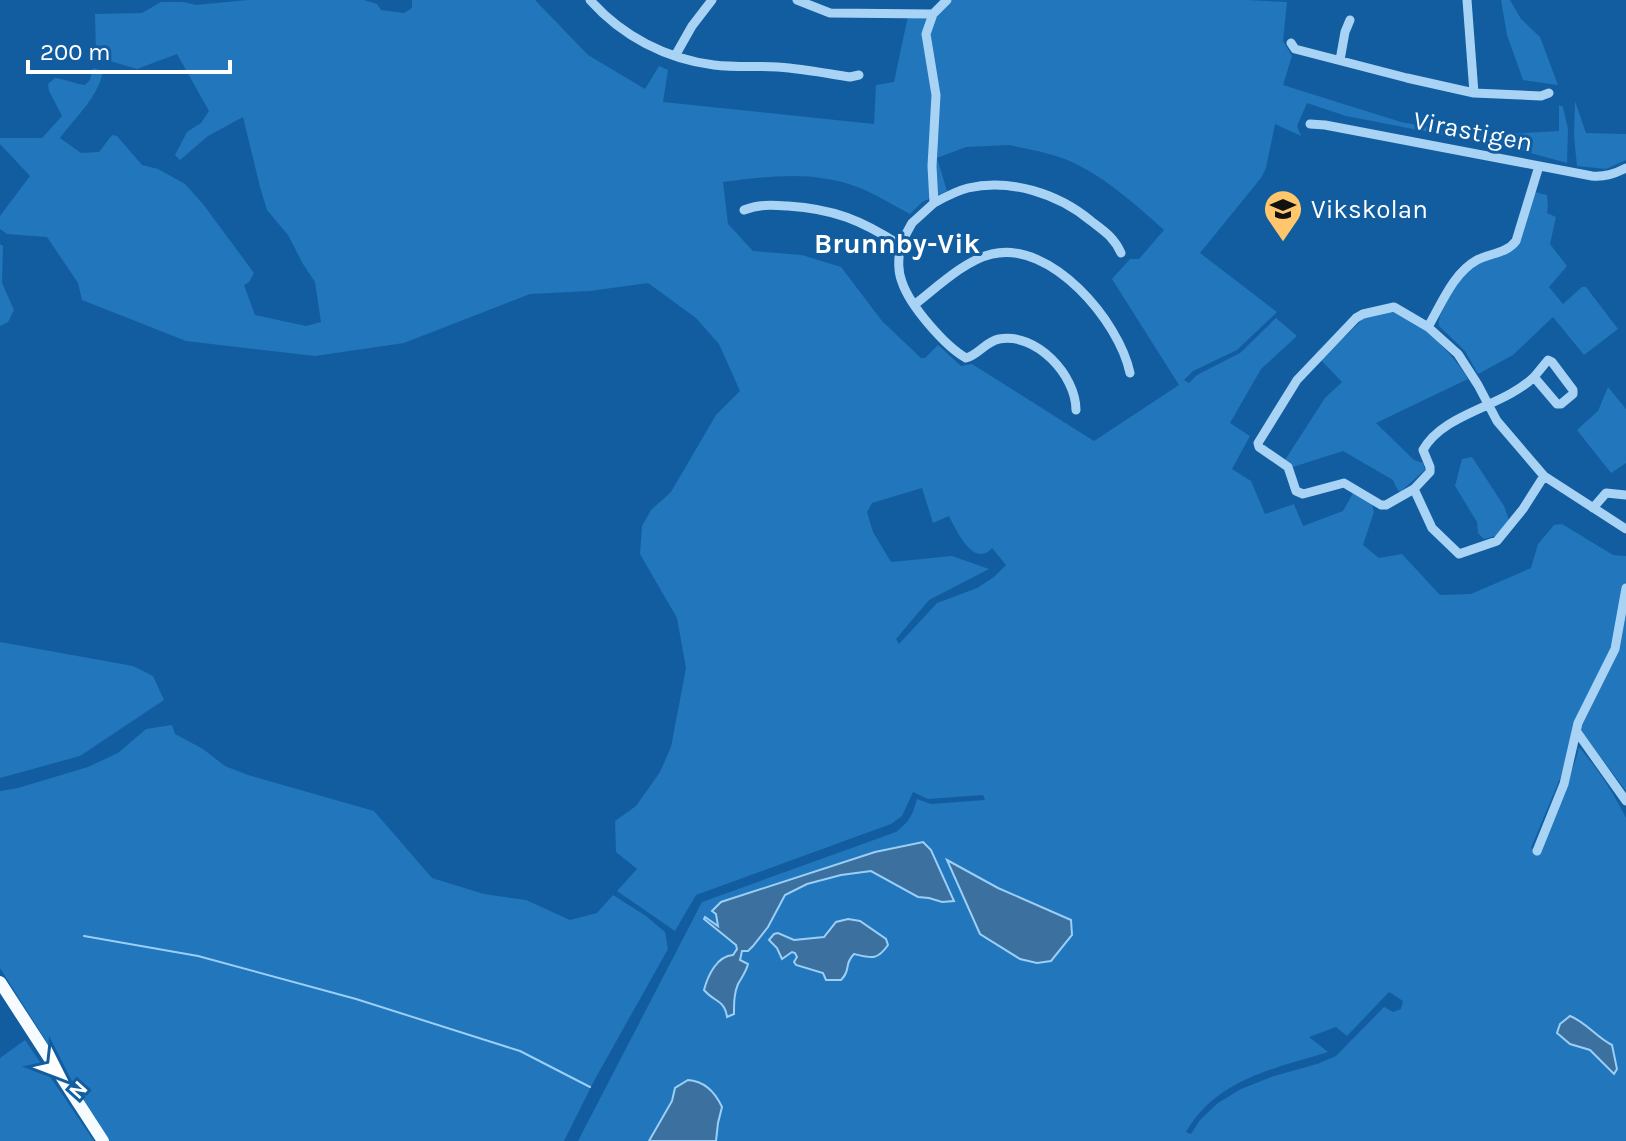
<svg xmlns="http://www.w3.org/2000/svg" width="1626" height="1141" viewBox="0 0 1626 1141" font-family="Karla,sans-serif">
<style>
.green{fill:#2176bc;fill-rule:evenodd}
.water{fill:#3b709f;stroke:#9bcff8;stroke-width:2}
.lines{fill:none;stroke-linecap:round;stroke-linejoin:round}
.stream{stroke:#9bcff8;stroke-width:2}
.minor{stroke:#a9d3f5;stroke-width:9}
.major{stroke:#f6fbff;stroke-width:12}
.labels{text-anchor:middle;stroke-width:6;stroke-linejoin:round;paint-order:stroke}
.street-label{font-size:26px;fill:#fff;stroke:#125d9f}
.poi-label{font-size:26px;fill:#fff;stroke:#125d9f;text-anchor:start}
.neighbourhood-label{font-size:28px;font-weight:bold;fill:#fff;stroke:#125d9f}
</style>
<rect width="100%" height="100%" fill="#125d9f"/>
<!-- green -->
<path class="green" d="M 248,0 L 364,0 L 377,4 L 381,10 L 404,13 L 412,8 L 412,0 L 535,0 L 588,55 L 645,89 L 659,66 L 668,70 L 663,102 L 874,124 L 876,85 L 894,82 L 909,11 L 931,10 L 940,0 L 1247,0 L 1287,2 L 1283,41 L 1292,56 L 1283,85 L 1401,122 L 1475,136 L 1559,131 L 1559,105 L 1563,107 L 1568,129 L 1567,163 L 1516,149 L 1346,116 L 1307,103 L 1297,126 L 1301,136 L 1275,124 L 1266,168 L 1261,178 L 1200,253 L 1277,312 L 1237,350 L 1193,371 L 1184,380 L 1189,383 L 1197,375 L 1240,353 L 1276,318 L 1297,336 L 1261,369 L 1230,423 L 1250,436 L 1232,469 L 1251,481 L 1265,514 L 1294,504 L 1303,526 L 1343,511 L 1353,493 L 1372,504 L 1374,512 L 1363,545 L 1379,558 L 1402,554 L 1440,595 L 1471,594 L 1531,568 L 1538,544 L 1554,525 L 1562,524 L 1613,555 L 1626,556 L 1626,791 L 1585,736 L 1570,746 L 1561,776 L 1531,848 L 1541,852 L 1576,759 L 1579,747 C 1598,769 1613,792 1626,818 L 1626,1141 L 578,1141 L 702,902 L 896,832 C 910,821 912,816 917,799 L 931,804 L 985,800 L 983,795 L 928,799 L 913,792 L 902,816 L 891,824 L 696,895 L 675,931 L 617,891 L 637,869 L 616,852 L 615,821 L 636,806 L 660,772 L 671,747 L 686,668 L 677,618 L 640,554 L 642,526 L 651,510 L 671,492 L 716,415 L 740,391 L 719,344 L 696,318 L 648,283 L 590,291 L 530,294 L 404,343 L 315,356 L 186,341 L 82,300 L 78,283 L 47,237 L 7,234 L 0,229 L 0,216 L 30,176 L 0,144 L 0,138 L 42,138 L 62,116 L 49,91 L 48,84 L 55,78 C 65,79 75,84 85,85 L 90,80 L 93,68 L 103,71 C 98,98 76,116 60,138 L 81,153 L 99,152 L 112,135 L 117,136 L 142,165 L 158,169 L 185,184 L 203,204 L 254,273 L 249,282 L 244,285 L 255,315 L 306,326 L 321,322 L 315,282 L 303,264 L 288,235 L 267,210 L 260,187 L 243,117 L 208,136 L 180,160 L 175,155 L 187,132 L 201,123 L 209,111 L 177,54 L 137,69 L 96,57 L 95,14 L 142,13 L 161,2 L 183,2 L 196,5 ZM 1009,145 C 1033,150 1058,154 1080,166 C 1111,182 1138,207 1164,230 L 1139,259 L 1130,259 L 1112,279 L 1179,385 L 1094,441 L 972,364 L 961,366 L 938,345 L 925,358 L 921,358 L 882,321 L 841,267 L 802,255 L 753,251 L 728,224 L 723,182 C 769,176 815,170 860,188 C 877,195 893,205 910,214 L 922,202 L 947,191 L 937,158 L 966,147 ZM 922,488 L 933,523 L 949,516 C 956,530 974,569 992,548 L 1006,565 L 994,577 L 977,588 L 937,603 L 899,644 L 896,639 L 929,600 L 989,569 L 952,556 L 891,562 L 873,532 L 867,512 L 872,503 ZM 1389,992 L 1403,1001 L 1401,1009 L 1393,1012 L 1384,1007 L 1336,1056 L 1317,1064 L 1274,1076 L 1241,1089 L 1218,1103 L 1200,1120 L 1191,1134 L 1186,1132 C 1217,1079 1273,1069 1328,1052 L 1309,1037 L 1336,1027 L 1347,1036 Z
M 1501,0 L 1510,0 L 1521,19 L 1540,37 L 1558,85 L 1523,80 L 1507,35 Z
M 1575,101 L 1586,133 L 1626,134 L 1626,160 L 1606,169 L 1577,166 L 1574,136 Z
M 1535,192 L 1547,195 L 1548,206 L 1547,213 L 1556,217 L 1550,244 L 1567,266 L 1549,287 L 1563,304 L 1582,287 L 1586,287 L 1618,329 L 1584,355 L 1553,317 L 1513,355 L 1478,374 L 1465,351 L 1439,326 C 1438,317 1442,311 1446,303 C 1467,266 1474,264 1513,249 Z
M 0,244 L 3,246 L 2,283 L 14,310 L 8,322 L 0,326 Z
M 1388,311 C 1415,313 1455,356 1468,379 L 1376,423 L 1414,460 L 1423,463 L 1425,470 L 1400,492 L 1396,487 L 1393,480 L 1343,451 L 1293,467 L 1285,460 L 1325,398 L 1342,382 L 1321,360 L 1366,316 Z
M 1608,387 L 1626,409 L 1626,463 L 1611,473 L 1577,430 L 1598,411 Z
M 1472,457 L 1504,506 L 1509,520 L 1496,536 L 1484,539 L 1478,533 L 1477,522 L 1455,486 L 1462,459 Z
M 0,642 L 133,666 L 153,676 L 164,700 L 80,756 L 0,778 Z
M 172,725 L 175,734 L 203,749 L 225,766 L 248,775 L 374,811 L 432,878 L 484,894 L 526,900 L 570,920 L 597,913 L 613,895 L 646,916 L 665,932 L 668,949 L 595,1079 L 564,1141 L 109,1141 L 0,968 L 0,791 L 18,788 L 88,767 L 118,753 L 146,729 Z
M 25,1040 L 94,1141 L 0,1141 L 0,1058 Z"/>
<!-- water -->
<path class="water" d="M 923,842 L 931,850 L 954,901 L 942,902 L 929,898 L 918,897 L 871,871 L 841,875 L 807,884 L 785,895 L 768,927 L 753,946 L 748,951 L 742,951 L 740,960 L 748,964 C 746,972 742,977 738,984 C 734,993 734,1003 734,1014 L 727,1017 C 725,1000 714,1002 704,990 C 708,975 717,956 733,955 L 737,949 L 736,945 L 704,919 L 705,917 L 718,926 L 716,914 L 712,911 L 721,902 L 875,852 Z
M 947,860 L 998,888 L 1071,920 L 1072,935 L 1051,961 L 1037,963 L 1020,959 L 980,934 Z
M 848,919 L 860,921 L 886,939 L 888,945 C 877,961 871,958 854,954 C 843,965 852,969 841,980 L 826,980 L 823,973 L 796,965 L 794,962 L 797,957 L 795,953 L 792,952 L 782,959 L 777,948 L 769,940 L 774,934 L 778,933 L 794,940 L 824,937 L 836,922 Z
M 1570,1016 C 1586,1022 1596,1037 1612,1045 L 1617,1069 L 1614,1074 L 1590,1050 L 1570,1044 L 1557,1033 L 1560,1024 Z
M 688,1080 C 704,1081 715,1092 722,1107 L 718,1123 L 716,1141 L 649,1141 L 672,1101 L 675,1088 Z"/>
<g class="lines">
<!-- stream -->
<path class="stream" d="M 84,936 L 198,956 L 356,999 L 520,1051 L 590,1087"/>
<!-- minor -->
<path class="minor" d="M 590,0 C 622,36 666,59 714,65 C 738,68 764,65 789,68 C 809,70 830,74 850,77 L 859,75
M 797,0 L 830,13 L 933,14
M 1467,0 L 1474,93
M 1291,43 L 1295,49 L 1407,78 L 1474,93 L 1541,96 L 1549,93
M 675,56 L 692,26 L 712,0
M 1340,60 L 1345,32 L 1350,20
M 1310,124 L 1325,125 L 1592,176 C 1605,177 1614,174 1626,168
M 1539,166 L 1516,241 C 1506,254 1490,253 1477,260 C 1453,273 1441,305 1428,327 L 1458,354 L 1478,385 L 1497,421 L 1544,476 L 1626,529
M 934,203 C 945,197 956,191 968,188 C 1010,178 1059,194 1091,221 C 1104,231 1114,237 1121,253
M 744,210 C 759,204 772,205 788,206 C 834,209 861,220 900,245 C 899,257 897,270 902,282 C 910,306 945,346 966,358 C 978,355 985,342 999,339 C 1036,332 1076,375 1076,410
M 900,245 L 912,223 L 934,203 L 932,166 L 936,95 L 926,34 L 933,14 L 947,0
M 914,305 C 936,288 965,260 992,254 C 1051,240 1119,321 1130,373
M 1534,377 L 1548,360 L 1552,362 L 1573,390 L 1573,394 L 1561,404 L 1557,404 L 1534,377 C 1503,407 1443,413 1423,450 L 1430,467 L 1430,472 L 1414,489 L 1432,528 L 1459,554 L 1497,541 L 1523,509 L 1544,476
M 1414,489 L 1386,505 L 1381,505 L 1344,483 L 1303,494 L 1296,491 L 1288,467 L 1259,447 L 1258,443 L 1297,380 L 1356,318 L 1363,314 L 1394,307 L 1428,327
M 1593,508 L 1606,493 L 1626,495
M 1577,732 L 1626,801
M 1537,851 L 1564,784 L 1578,723 L 1615,649 L 1626,588"/>
<!-- major -->
<path class="major" d="M 0,982 L 103,1141"/>
</g>
<!-- icons -->
<defs>
<symbol id="school-pin" viewBox="-11 -11 22 30"><path d="M0 17L-7.5 6A9.5 9.5 0 1 1 7.5 6Z" fill="#ffc66c" stroke="#125d9f"/><path d="M0-5L7-2L0 1L-7-2ZM-4 1L0 2.5L4 1V4Q0 6-4 4Z" fill="#111"/></symbol>
</defs>
<g fill-rule="evenodd">
<use href="#school-pin" x="1261" y="187" width="44" height="60"/>
</g>
<g class="labels">
<!-- street labels -->
<g class="street-label">
<text transform="translate(1473 131) rotate(11)" y="9">Virastigen</text>
</g>
<!-- poi labels -->
<g class="poi-label">
<text x="1311" y="218">Vikskolan</text>
</g>
<!-- neighbourhood labels -->
<g class="neighbourhood-label">
<text x="897" y="253">Brunnby-Vik</text>
</g>
</g>
<!-- north arrow -->
<g transform="translate(64 1077) rotate(132)" stroke="#125d9f" stroke-width="6" paint-order="stroke">
<path d="M0-6L14 30L0 20L-14 30Z" fill="#ffffff"/>
<text y="-12" font-size="22" font-weight="bold" text-anchor="middle" fill="#ffffff">N</text>
</g>
<!-- scale -->
<path d="M28 60v12h202v-12" fill="none" stroke="#ffffff" stroke-width="4"/>
<text x="40" y="60" font-size="24" fill="#ffffff" stroke="#125d9f" stroke-width="6" paint-order="stroke">200 m</text>
</svg>
